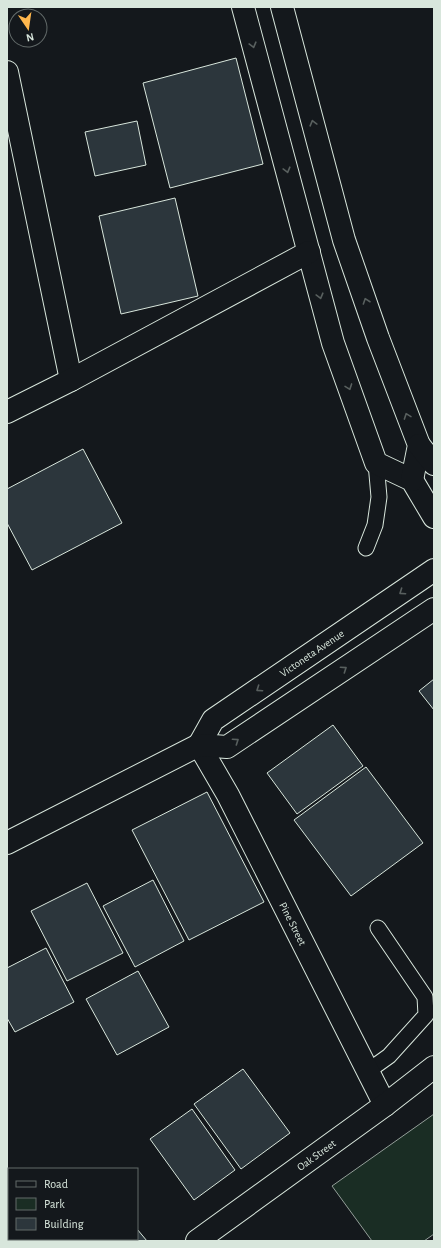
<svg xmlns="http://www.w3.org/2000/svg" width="441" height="1248" viewBox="0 0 441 1248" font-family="'Alegreya Sans',sans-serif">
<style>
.green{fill:#1a2d24;stroke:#939e99}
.building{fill:#2c363c;stroke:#d8e6dc}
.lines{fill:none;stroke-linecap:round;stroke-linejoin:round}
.service-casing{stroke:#d8e6dc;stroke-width:17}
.minor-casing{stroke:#d8e6dc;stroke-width:24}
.secondary-casing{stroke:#d8e6dc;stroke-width:24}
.service{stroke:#14181c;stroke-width:15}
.minor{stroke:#14181c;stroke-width:22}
.secondary{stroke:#14181c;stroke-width:22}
.oneway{stroke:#59605f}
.labels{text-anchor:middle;stroke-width:3;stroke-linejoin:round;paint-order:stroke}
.street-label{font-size:11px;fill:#d8e6dc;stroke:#14181c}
</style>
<rect width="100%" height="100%" fill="#14181c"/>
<!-- green -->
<path class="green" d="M 434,1114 L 434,1234 L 424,1241 L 372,1241 L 332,1186 Z"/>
<!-- building -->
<path class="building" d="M 236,58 L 263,164 L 170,188 L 143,83 Z
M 137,121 L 146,165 L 95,176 L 85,132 Z
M 175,198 L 198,296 L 121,314 L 99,216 Z
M 83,449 L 122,523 L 32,570 L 7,523 L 7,489 Z
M 434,679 L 434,710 L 419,691 Z
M 333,725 L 363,766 L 297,814 L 267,773 Z
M 366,767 L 423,843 L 351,896 L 294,820 Z
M 207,792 L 264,902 L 189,940 L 132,830 Z
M 153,880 L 184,941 L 135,967 L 103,906 Z
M 87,883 L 123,953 L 67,981 L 31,911 Z
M 46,948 L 74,1002 L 15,1032 L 7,1018 L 7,968 Z
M 138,971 L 169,1027 L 117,1055 L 86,999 Z
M 243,1069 L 290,1133 L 241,1169 L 194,1104 Z
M 192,1109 L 235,1170 L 194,1200 L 150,1139 Z
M 137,1229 L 147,1241 L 52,1241 L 51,1240 L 137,1239 Z"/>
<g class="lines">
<defs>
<path id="service" d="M 366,548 L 375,525 L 379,497 L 376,463
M 368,1071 L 389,1056 L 426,1015 L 425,997 L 378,928"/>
<g id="minor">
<path d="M 243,7 L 333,343 L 376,463 L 412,480 L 434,517"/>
<path d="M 282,7 L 344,240 L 378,338 L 419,445 L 412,480"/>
<path d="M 7,72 L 71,380"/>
<path d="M 7,412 L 71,380 L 309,252"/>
<path id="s1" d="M 199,745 L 228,795 L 385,1105"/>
<path d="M 7,1192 L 9,1199"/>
<path d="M 20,1239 L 21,1241"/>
<path id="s2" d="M 197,1241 L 385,1105 L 434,1067"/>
</g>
<g id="secondary">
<path d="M 419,445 L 434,464"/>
<path id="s3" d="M 199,745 L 213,720 L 434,570"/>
<path d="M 7,843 L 199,745 L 227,747 L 434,609"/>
</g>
</defs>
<!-- service casing -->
<use href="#service" class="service-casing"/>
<!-- minor casing -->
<use href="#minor" class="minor-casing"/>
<!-- secondary casing -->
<use href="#secondary" class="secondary-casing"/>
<!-- service -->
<use href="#service" class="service"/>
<!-- minor -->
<use href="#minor" class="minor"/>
<!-- secondary -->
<use href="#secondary" class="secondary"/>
</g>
<!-- one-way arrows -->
<defs><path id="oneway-chevron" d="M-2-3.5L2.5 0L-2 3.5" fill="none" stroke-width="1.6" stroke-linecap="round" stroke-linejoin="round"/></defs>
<g class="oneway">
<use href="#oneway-chevron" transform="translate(253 45) rotate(75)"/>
<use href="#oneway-chevron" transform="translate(313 123) rotate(-105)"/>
<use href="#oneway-chevron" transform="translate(287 170) rotate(75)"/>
<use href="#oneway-chevron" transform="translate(320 296) rotate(75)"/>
<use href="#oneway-chevron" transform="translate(366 301) rotate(-109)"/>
<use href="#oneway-chevron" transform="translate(349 387) rotate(70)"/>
<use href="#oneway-chevron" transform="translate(407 416) rotate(-110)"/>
<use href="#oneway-chevron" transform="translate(402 592) rotate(146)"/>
<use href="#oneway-chevron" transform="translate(344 669) rotate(-34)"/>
<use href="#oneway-chevron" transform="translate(259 689) rotate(146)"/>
<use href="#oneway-chevron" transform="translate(236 741) rotate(-34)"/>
</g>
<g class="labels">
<!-- street labels -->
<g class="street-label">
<text dy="4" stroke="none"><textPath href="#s3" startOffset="148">Victoneta Avenue</textPath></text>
<text dy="4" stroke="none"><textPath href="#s1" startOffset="202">Pine Street</textPath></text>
<text dy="4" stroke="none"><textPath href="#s2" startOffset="147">Oak Street</textPath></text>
</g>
</g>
<!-- border -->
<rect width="441" height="1248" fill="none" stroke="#d8e6dc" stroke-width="16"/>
<!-- legend -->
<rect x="8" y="1168" width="130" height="72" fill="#14181c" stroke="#626a69"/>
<rect x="16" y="1181" width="20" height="6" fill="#14181c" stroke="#626a69"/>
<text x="44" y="1188" font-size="12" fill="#d8e6dc">Road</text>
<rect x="16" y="1198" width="20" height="12" fill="#1a2d24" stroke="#626a69"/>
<text x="44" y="1208" font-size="12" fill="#d8e6dc">Park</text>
<rect x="16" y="1218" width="20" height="12" fill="#2c363c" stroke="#626a69"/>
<text x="44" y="1228" font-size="12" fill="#d8e6dc">Building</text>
<!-- north arrow -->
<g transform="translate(28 28) rotate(167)"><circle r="19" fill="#14181c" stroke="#626a69"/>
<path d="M0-3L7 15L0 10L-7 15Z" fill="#ffb74d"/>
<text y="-6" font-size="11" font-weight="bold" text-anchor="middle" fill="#d8e6dc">N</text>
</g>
</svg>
